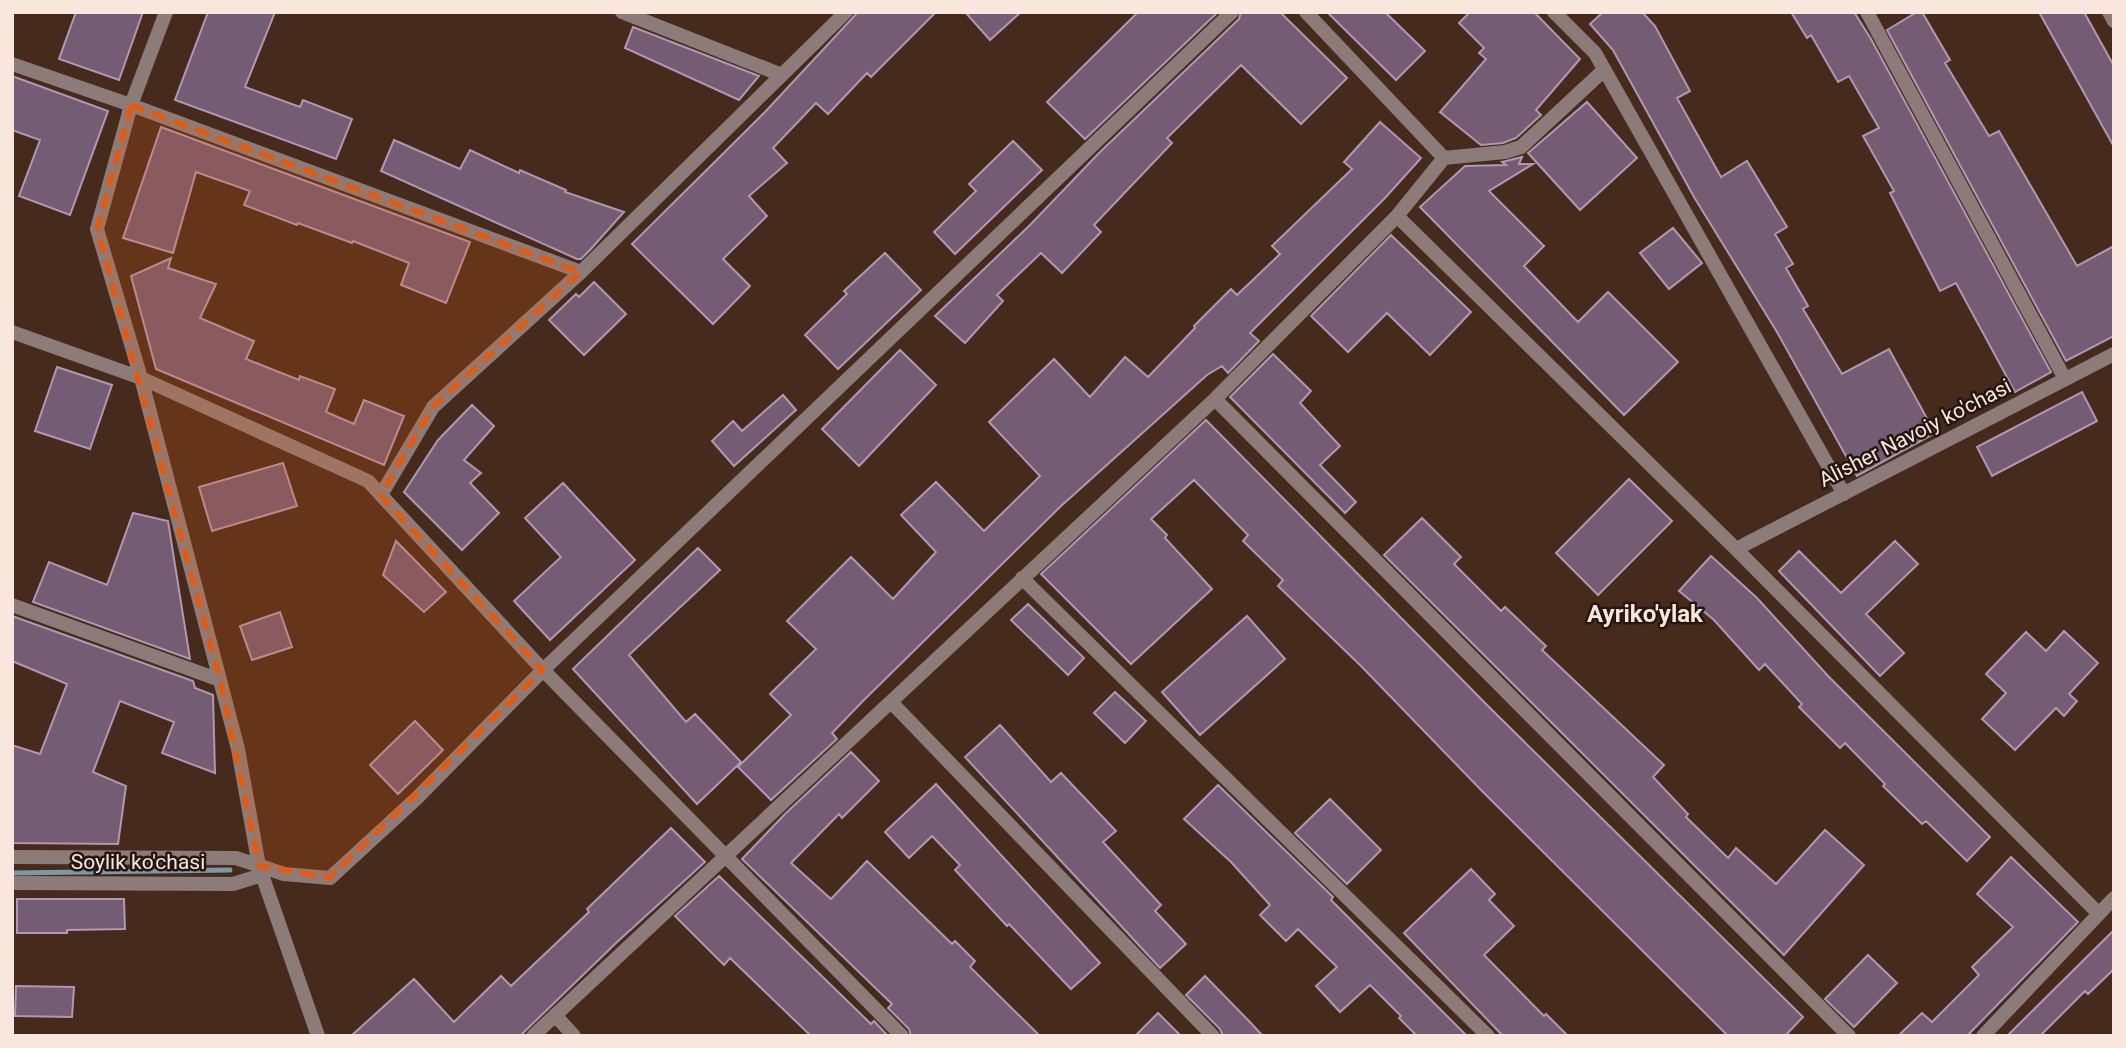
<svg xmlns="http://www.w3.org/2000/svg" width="2126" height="1048" viewBox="0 0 2126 1048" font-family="Roboto,sans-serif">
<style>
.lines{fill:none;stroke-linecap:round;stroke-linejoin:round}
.stream{stroke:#7a98a6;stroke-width:5}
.building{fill:#745c74;stroke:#b197b1;stroke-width:2}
.minor{stroke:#8c7b78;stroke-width:14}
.marked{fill:#e8590c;fill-opacity:0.2;stroke:#e8590c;stroke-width:5;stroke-dasharray:14 9;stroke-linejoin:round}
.labels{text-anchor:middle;stroke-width:5;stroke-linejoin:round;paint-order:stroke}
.street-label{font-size:21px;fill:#f9e6dd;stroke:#241711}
.quarter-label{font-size:24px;font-weight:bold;fill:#f9e6dd;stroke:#241711}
</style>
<rect width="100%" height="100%" fill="#462b1d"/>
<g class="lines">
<!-- stream -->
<path class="stream" d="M 12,873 L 230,870"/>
</g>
<!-- building -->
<path class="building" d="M 76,12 L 143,12 L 119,80 L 59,59 Z
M 208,12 L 275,12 L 245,87 L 300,107 L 303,100 L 352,119 L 336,159 L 175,100 Z
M 858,12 L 936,12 L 871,77 L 867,73 L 828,114 L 816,103 L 773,148 L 787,163 L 749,196 L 767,216 L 723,259 L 750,286 L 713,324 L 632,244 L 765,112 Z
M 965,12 L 1021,12 L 990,40 Z
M 1138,12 L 1218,12 L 1085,139 L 1047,102 Z
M 1241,12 L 1280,12 L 1347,78 L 1301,124 L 1241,65 L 1167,138 L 1172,143 L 1094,225 L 1101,232 L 1062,273 L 1041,253 L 997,295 L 1003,301 L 965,343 L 935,316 L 1030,225 L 1099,153 L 1239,19 Z
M 1327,12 L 1385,12 L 1425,51 L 1396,80 Z
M 1470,12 L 1534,12 L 1580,59 L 1536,110 L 1541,115 L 1516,138 L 1503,143 L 1481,145 L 1440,112 L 1486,59 L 1479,53 L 1484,48 L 1459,23 Z
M 1603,12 L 1642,12 L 1655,26 L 1690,91 L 1677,98 L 1721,177 L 1747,161 L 1787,227 L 1775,234 L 1793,264 L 1786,268 L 1808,306 L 1803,309 L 1842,374 L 1889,349 L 1935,433 L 1857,476 L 1777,332 L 1694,197 L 1613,50 L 1590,24 Z
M 1791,12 L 1854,12 L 1871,39 L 2051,372 L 2015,392 L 1956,283 L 1940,291 L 1890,193 L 1894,191 L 1863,136 L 1879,128 L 1849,76 L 1838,82 L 1811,35 L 1807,38 Z
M 1917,12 L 1922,12 L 1950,60 L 1945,63 L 1989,136 L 1999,131 L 2077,266 L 2114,246 L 2114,336 L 2066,361 L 1887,30 Z
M 2039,12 L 2084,12 L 2114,66 L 2114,147 Z
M 633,27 L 759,76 L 739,100 L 625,48 Z
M 12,76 L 108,111 L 70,215 L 19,196 L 40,140 L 12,130 Z
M 1587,102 L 1637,158 L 1580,210 L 1528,153 Z
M 1380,122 L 1421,158 L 1385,198 L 1250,333 L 1259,341 L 1228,373 L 1222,366 L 1207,375 L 1060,507 L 863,701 L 832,733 L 837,739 L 771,800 L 738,767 L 791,715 L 770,694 L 816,649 L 787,621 L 851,557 L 893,599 L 936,552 L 901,515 L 936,482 L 984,531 L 1040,476 L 989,422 L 1054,359 L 1090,397 L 1125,357 L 1148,377 L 1195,328 L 1194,326 L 1231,289 L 1237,295 L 1280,254 L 1272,246 L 1352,169 L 1344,162 Z
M 161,127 L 470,242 L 446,303 L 401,285 L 409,263 L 353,241 L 352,243 L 298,223 L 297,225 L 244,205 L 250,191 L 196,172 L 173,253 L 123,238 Z
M 394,140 L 460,169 L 470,150 L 519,173 L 520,170 L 566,190 L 565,192 L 624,212 L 590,250 L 581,259 L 577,259 L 381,171 Z
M 1013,141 L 1042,170 L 955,254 L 934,232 L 976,191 L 969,184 Z
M 1522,157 L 1519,164 L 1533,164 L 1489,191 L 1544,246 L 1524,266 L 1578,322 L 1608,292 L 1678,362 L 1624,415 L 1420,207 L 1465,166 L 1506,165 L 1502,162 Z
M 1673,228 L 1702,263 L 1669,289 L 1640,253 Z
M 1391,235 L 1471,312 L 1430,355 L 1387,313 L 1348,352 L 1311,316 Z
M 885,253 L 921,290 L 838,369 L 805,335 L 847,294 L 844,291 Z
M 171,258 L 168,268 L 216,284 L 200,318 L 254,341 L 246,359 L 299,380 L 300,376 L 335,389 L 326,412 L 354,424 L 364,400 L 404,416 L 384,465 L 156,369 L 131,276 Z
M 594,282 L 626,314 L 584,355 L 549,320 L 576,294 L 579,297 Z
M 900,350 L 936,385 L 859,466 L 822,429 Z
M 1273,354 L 1311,391 L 1300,403 L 1340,446 L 1320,465 L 1356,502 L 1345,513 L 1230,397 Z
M 57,367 L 112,385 L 90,449 L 35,431 Z
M 2082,392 L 2097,421 L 1992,476 L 1977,447 Z
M 783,395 L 796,410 L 734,466 L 712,441 L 733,421 L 742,431 Z
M 472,405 L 494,426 L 464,460 L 481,473 L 470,483 L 499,513 L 462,550 L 404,492 L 438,440 Z
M 1206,420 L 1489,707 L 1803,1017 L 1785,1036 L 1728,1036 L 1482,791 L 1361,666 L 1278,586 L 1283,580 L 1243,541 L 1248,535 L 1194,480 L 1151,519 L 1167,535 L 1165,538 L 1212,589 L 1131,664 L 1041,574 Z
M 283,463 L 297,506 L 212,531 L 199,487 Z
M 1629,479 L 1672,521 L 1598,595 L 1556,553 Z
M 563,483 L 635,560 L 550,640 L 514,601 L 561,557 L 525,518 Z
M 133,513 L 168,521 L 190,659 L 33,602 L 49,562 L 107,585 Z
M 1422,518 L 1461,557 L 1454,564 L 1501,611 L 1505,607 L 1546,646 L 1542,650 L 1664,765 L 1653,777 L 1688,814 L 1686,817 L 1728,858 L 1736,848 L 1776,884 L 1825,830 L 1864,865 L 1784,955 L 1384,555 Z
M 396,541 L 446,592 L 424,612 L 383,575 Z
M 1895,541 L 1918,564 L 1866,614 L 1904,653 L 1880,676 L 1779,571 L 1799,551 L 1841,593 Z
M 698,548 L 720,570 L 629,655 L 686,722 L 695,714 L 741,762 L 697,804 L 573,669 Z
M 1711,556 L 1757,598 L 1829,677 L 1990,837 L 1967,861 L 1926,821 L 1922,824 L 1883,786 L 1885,784 L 1845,743 L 1840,748 L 1799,707 L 1802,704 L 1765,664 L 1759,670 L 1714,620 L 1679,591 Z
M 1028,604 L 1084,658 L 1068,675 L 1011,620 Z
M 280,612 L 292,647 L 252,660 L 240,626 Z
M 12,616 L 193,681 L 195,688 L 213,695 L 215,773 L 162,753 L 174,722 L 120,701 L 93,772 L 126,786 L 118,844 L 12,843 L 12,745 L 40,754 L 67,684 L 12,661 Z
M 1247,616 L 1285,659 L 1200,735 L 1162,692 Z
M 2064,631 L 2098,663 L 2069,694 L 2077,701 L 2064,716 L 2056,708 L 2015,750 L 1982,719 L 2006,693 L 1986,674 L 2026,632 L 2046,651 Z
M 1115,692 L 1146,721 L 1125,743 L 1094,713 Z
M 415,721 L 443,750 L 398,794 L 370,765 Z
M 1000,725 L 1051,782 L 1061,773 L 1116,831 L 1103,842 L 1161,905 L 1155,911 L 1186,944 L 1160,968 L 965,757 Z
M 851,752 L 879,781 L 842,818 L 839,814 L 791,863 L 831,899 L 867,861 L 952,944 L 955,941 L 975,961 L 970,967 L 1040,1036 L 911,1036 L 909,1029 L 888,1008 L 892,1004 L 742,859 L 785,814 Z
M 936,784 L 1100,963 L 1071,989 L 1009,924 L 1007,926 L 955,870 L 960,865 L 932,836 L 909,858 L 885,832 Z
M 1218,785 L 1333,897 L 1331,900 L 1467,1036 L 1417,1036 L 1399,1018 L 1401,1016 L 1370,985 L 1340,1012 L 1316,986 L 1337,967 L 1298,929 L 1286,941 L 1260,915 L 1270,905 L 1231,862 L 1184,819 Z
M 1330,799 L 1381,850 L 1347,884 L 1295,833 Z
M 671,828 L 705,862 L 616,943 L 520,1036 L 351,1036 L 414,979 L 454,1022 L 501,976 L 511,986 L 589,912 L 587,909 Z
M 2011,857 L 2078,922 L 1967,1036 L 1898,1036 L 1922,1013 L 1932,1022 L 1979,975 L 1972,967 L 2013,927 L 1977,894 Z
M 1471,869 L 1495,894 L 1489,900 L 1514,926 L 1484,955 L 1544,1016 L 1546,1014 L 1568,1036 L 1503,1036 L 1404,933 Z
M 719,876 L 871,1024 L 874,1021 L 888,1036 L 811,1036 L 730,958 L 724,965 L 675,916 Z
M 17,899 L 124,899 L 125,929 L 67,930 L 67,933 L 17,933 Z
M 2114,930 L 2114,969 L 2088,994 L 2085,991 L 2040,1036 L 2007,1036 Z
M 1868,955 L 1897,983 L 1854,1027 L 1825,999 Z
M 1205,976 L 1247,1019 L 1263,1036 L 1223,1036 L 1220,1029 L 1186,995 Z
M 16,986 L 74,987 L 72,1017 L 15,1016 Z
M 1158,1013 L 1181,1036 L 1135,1036 Z"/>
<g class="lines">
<!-- minor -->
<path class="minor" d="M 166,12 L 131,105 L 97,229 L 141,378 L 368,481 L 543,670 L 902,1036
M 622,12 L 782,75
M 1306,12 L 1444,158
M 1554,12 L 1595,53 L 1844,494
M 1867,12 L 2065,379
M 2109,12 L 2114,21
M 12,64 L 131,105 L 581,272
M 1397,216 L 1736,549 L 2098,913
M 12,332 L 141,378 L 238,749 L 259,866 L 318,1036
M 1215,399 L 1849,1036
M 381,495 L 433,407 L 581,272 L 846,12
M 1736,549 L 2114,354
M 1022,578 L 1488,1036
M 12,605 L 220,680
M 892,703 L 1213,1036
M 12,857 L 236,858 L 284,874 L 330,878 L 417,798 L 543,670 L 1232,12
M 12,883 L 233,884 L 262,875
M 555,1015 L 574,1036
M 533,1036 L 1215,399 L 1397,216 L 1444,158 L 1505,152 L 1521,147 L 1604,70
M 1983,1036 L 2114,898"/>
</g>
<!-- marked area -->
<path class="marked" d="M 131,105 L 581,272 L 433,407 L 381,495 L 543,670 L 330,878 L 259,866 L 220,680 L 97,229 Z"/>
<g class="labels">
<!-- street labels -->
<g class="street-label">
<text transform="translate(1915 433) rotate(-27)" y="7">Alisher Navoiy ko'chasi</text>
<text x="138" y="869">Soylik ko'chasi</text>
</g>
<!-- quarter labels -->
<g class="quarter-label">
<text x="1645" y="622">Ayriko'ylak</text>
</g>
</g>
<!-- border -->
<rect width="2126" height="1048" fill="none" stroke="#f9e6dd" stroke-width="28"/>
</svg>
